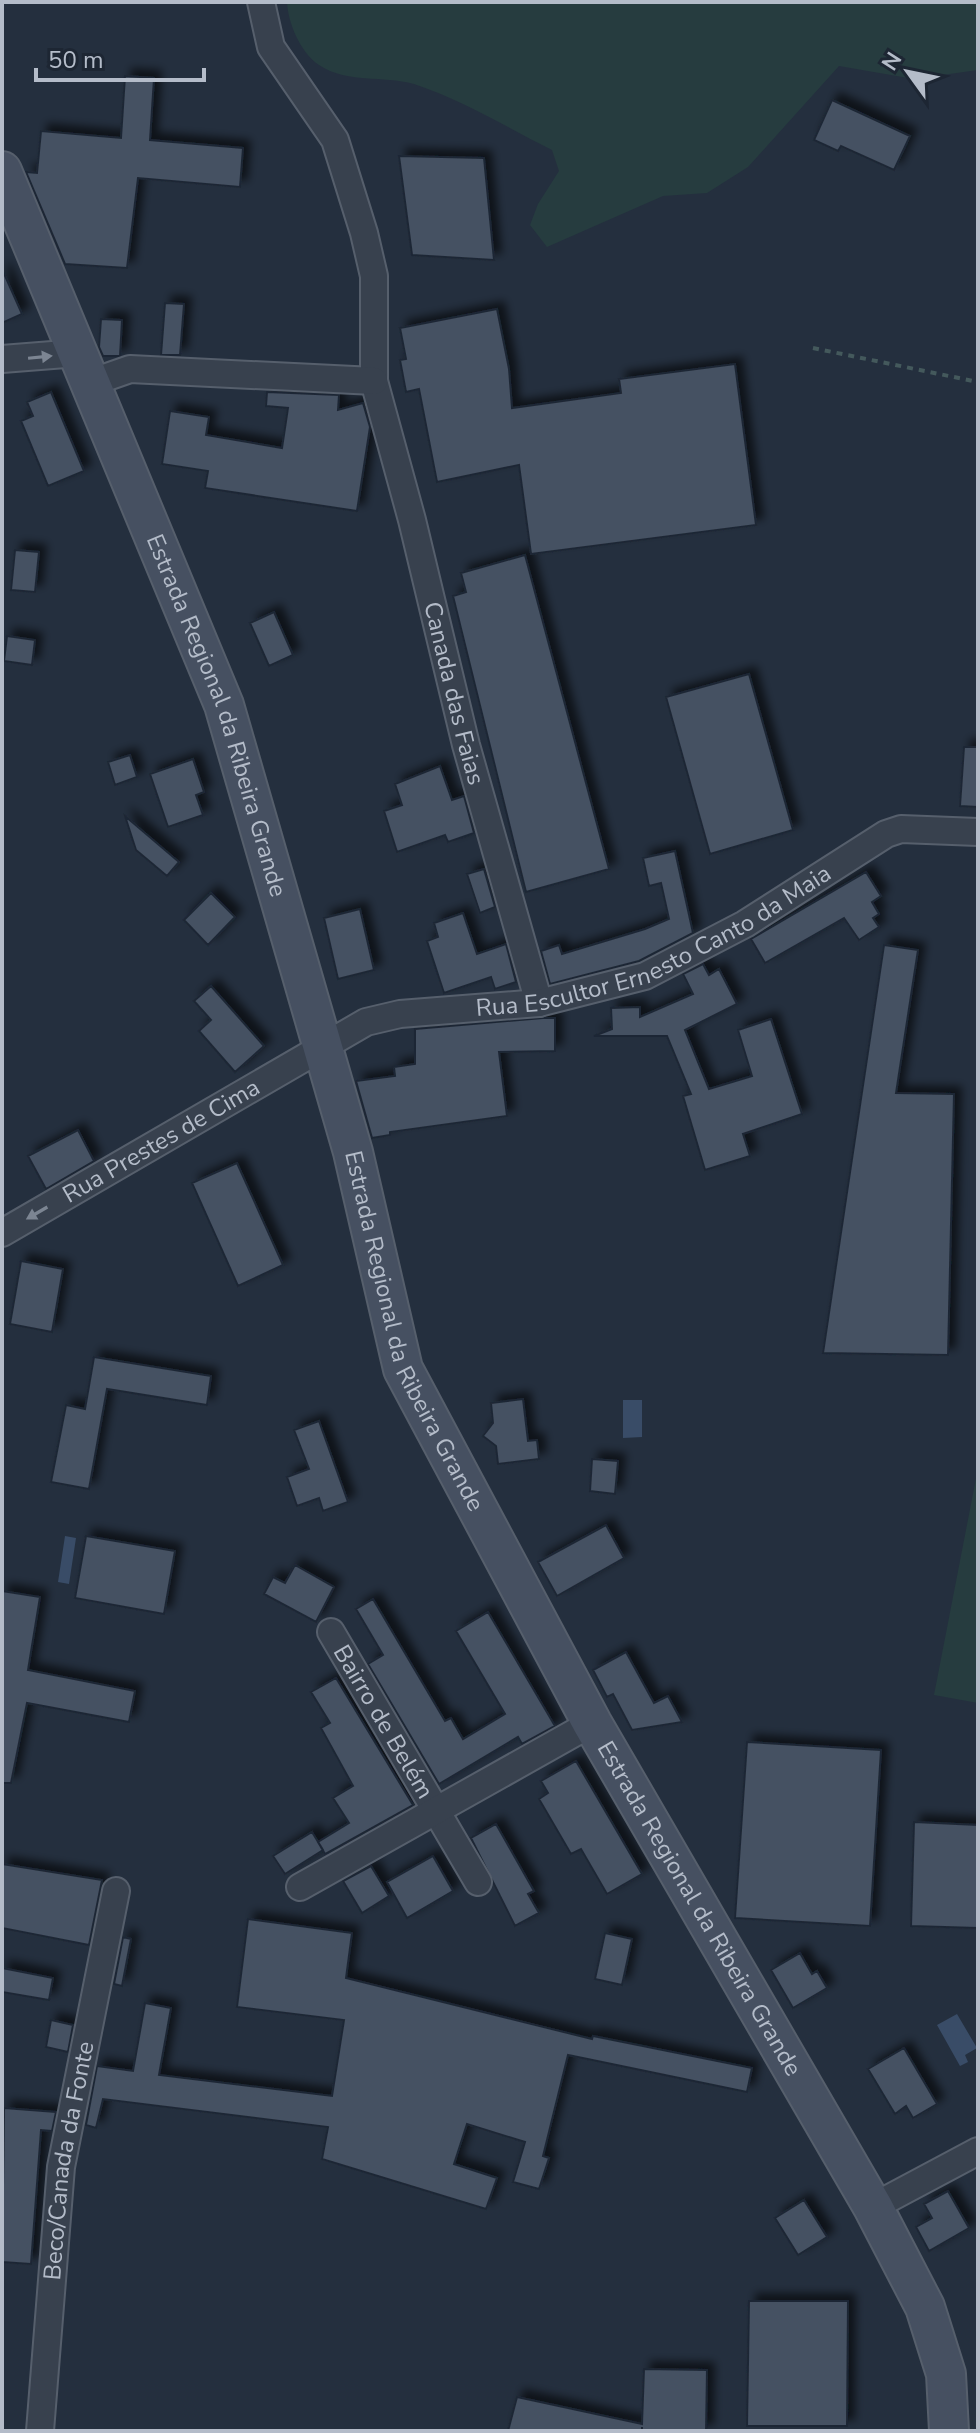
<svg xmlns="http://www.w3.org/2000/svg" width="980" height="2433" viewBox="0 0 980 2433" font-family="'Nunito Sans',sans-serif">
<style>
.green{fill:#263c3f}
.water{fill:#394c67}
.building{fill:#455162;stroke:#1f2835;stroke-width:2;filter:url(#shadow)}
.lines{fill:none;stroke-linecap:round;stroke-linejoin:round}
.street-casing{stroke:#565f6c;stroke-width:30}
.secondary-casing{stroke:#565f6c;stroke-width:42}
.path{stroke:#44595c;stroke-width:4;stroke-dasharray:6 6;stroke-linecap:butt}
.street{stroke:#38414e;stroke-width:26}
.secondary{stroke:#465061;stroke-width:38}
.oneway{fill:#7c8592}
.labels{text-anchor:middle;stroke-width:8;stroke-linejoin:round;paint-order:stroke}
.street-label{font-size:24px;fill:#b4bcc9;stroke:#1d2633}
</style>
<defs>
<filter id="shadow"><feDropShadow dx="7" dy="-7" stdDeviation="4" flood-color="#0009"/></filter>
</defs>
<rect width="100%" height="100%" fill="#242f3e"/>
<!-- green -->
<path class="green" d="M 287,2 L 978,2 L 978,70 L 914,79 L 839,66 L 748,167 L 707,193 L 663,196 L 547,247 L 530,225 L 538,204 L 559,171 L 552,150 C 506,127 463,100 414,84 C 382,75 348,84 319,65 C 300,52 288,23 287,2 Z
M 978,1468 L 978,1703 L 934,1695 Z"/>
<!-- water -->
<path class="water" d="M 623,1400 L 642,1400 L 642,1437 L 623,1438 Z
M 65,1536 L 76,1538 L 69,1584 L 58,1582 Z
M 957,2014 L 977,2048 L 965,2055 L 968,2062 L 960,2066 L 937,2025 Z"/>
<!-- building -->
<path class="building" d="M 125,76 L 154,78 L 150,140 L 243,148 L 240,187 L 138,178 L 127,268 L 65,264 L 26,172 L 37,173 L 41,131 L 121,138 Z
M 832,100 L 910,136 L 894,170 L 841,146 L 838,151 L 814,140 Z
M 399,156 L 484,158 L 494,260 L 412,255 Z
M 2,269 L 22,314 L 2,323 Z
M 165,303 L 184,304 L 180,355 L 161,355 Z
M 497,309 L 509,369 L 512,408 L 621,393 L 619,379 L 735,364 L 756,525 L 531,554 L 519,465 L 437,482 L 419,389 L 406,392 L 400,360 L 406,359 L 400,328 Z
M 101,319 L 122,320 L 120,356 L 103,356 L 99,347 Z
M 51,392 L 84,471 L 48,486 L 21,421 L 33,416 L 27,402 Z
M 267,392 L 339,395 L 338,410 L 363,403 L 370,427 L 357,511 L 205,488 L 208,471 L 162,464 L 170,411 L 209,417 L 206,435 L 282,448 L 288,408 L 266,406 Z
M 15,550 L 39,552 L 35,592 L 11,590 Z
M 525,555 L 609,869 L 526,892 L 453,596 L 466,592 L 461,573 Z
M 274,612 L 293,655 L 269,666 L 250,623 Z
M 7,636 L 35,640 L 32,665 L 4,661 Z
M 749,674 L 793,830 L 710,854 L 666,697 Z
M 964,747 L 978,747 L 978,807 L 960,806 Z
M 130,755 L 137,777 L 115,785 L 108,762 Z
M 193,759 L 204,792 L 196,795 L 203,815 L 168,827 L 150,774 Z
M 440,766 L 452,800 L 464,796 L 474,833 L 448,842 L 445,835 L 397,852 L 384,811 L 402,805 L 395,784 Z
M 125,816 L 179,862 L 167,876 L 136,850 Z
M 675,851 L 693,933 L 639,961 L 550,984 L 541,951 L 559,945 L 562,954 L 645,929 L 669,919 L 661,883 L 649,886 L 643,858 Z
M 484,869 L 495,907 L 480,913 L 467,874 Z
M 866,872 L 881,896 L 872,902 L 879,914 L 873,918 L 879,927 L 859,940 L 844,918 L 765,963 L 751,939 Z
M 211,893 L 235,917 L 208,945 L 184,920 Z
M 360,909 L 374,970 L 338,979 L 324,918 Z
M 463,913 L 477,954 L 506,944 L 516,982 L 495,989 L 491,977 L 444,993 L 427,941 L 438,937 L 434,923 Z
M 884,945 L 918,950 L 896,1093 L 954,1094 L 948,1355 L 823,1353 Z
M 703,964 L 709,975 L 719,969 L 737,1004 L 685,1030 L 709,1089 L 752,1076 L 738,1030 L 771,1019 L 802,1114 L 743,1134 L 750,1156 L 705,1170 L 683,1096 L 691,1094 L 667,1036 L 594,1036 L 612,1029 L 611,1008 L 640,1007 L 640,1017 L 693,994 L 683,974 Z
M 211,986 L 264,1046 L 235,1072 L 199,1031 L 211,1020 L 194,1001 Z
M 543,1018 L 555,1018 L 555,1051 L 499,1052 L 507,1116 L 390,1132 L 390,1135 L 372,1138 L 356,1081 L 395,1076 L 394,1067 L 415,1064 L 415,1029 Z
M 78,1130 L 94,1161 L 46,1189 L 28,1156 Z
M 237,1163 L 283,1265 L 238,1286 L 192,1183 Z
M 21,1261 L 63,1269 L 52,1332 L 10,1324 Z
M 94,1357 L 211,1376 L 207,1405 L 107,1389 L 89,1489 L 51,1482 L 66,1405 L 85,1409 Z
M 523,1399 L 528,1441 L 537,1440 L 539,1459 L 498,1464 L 496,1446 L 483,1436 L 493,1423 L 491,1403 Z
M 319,1421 L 348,1502 L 323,1511 L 319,1498 L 297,1506 L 287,1477 L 309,1469 L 294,1430 Z
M 592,1459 L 618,1461 L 615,1494 L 590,1491 Z
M 606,1525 L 624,1558 L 557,1596 L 538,1562 Z
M 86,1536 L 175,1551 L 164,1614 L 75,1598 Z
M 295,1565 L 334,1587 L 316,1622 L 264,1594 L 273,1577 L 285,1583 Z
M 2,1591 L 40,1597 L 28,1670 L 135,1691 L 129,1722 L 27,1703 L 11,1783 L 2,1783 Z
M 373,1599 L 445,1721 L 451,1718 L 463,1739 L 505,1714 L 456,1631 L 488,1612 L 555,1726 L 522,1744 L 518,1737 L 439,1784 L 368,1664 L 383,1655 L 356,1609 Z
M 626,1652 L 654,1703 L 668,1696 L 682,1722 L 632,1730 L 613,1694 L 607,1697 L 593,1670 Z
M 336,1678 L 413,1805 L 325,1854 L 318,1842 L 349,1823 L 333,1798 L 353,1786 L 321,1728 L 330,1723 L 311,1692 Z
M 747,1742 L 881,1750 L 870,1926 L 735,1918 Z
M 576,1761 L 642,1874 L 607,1894 L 581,1849 L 571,1854 L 539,1799 L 548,1793 L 541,1781 Z
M 914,1822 L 978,1825 L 978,1928 L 911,1926 Z
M 496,1824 L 534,1891 L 528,1894 L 539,1913 L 515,1926 L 471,1838 Z
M 312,1832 L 323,1850 L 285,1874 L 273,1856 Z
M 433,1856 L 453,1891 L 407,1918 L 387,1882 Z
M 2,1864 L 102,1880 L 89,1945 L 2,1928 Z
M 371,1866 L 389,1896 L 362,1913 L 343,1881 Z
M 248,1919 L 352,1933 L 346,1978 L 592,2039 L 593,2036 L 752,2068 L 747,2092 L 568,2055 L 543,2156 L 549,2158 L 539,2189 L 513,2182 L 525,2142 L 467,2124 L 454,2164 L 497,2178 L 486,2209 L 322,2159 L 328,2127 L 103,2099 L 96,2128 L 86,2125 L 97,2066 L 133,2071 L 145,2003 L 171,2008 L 159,2075 L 332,2096 L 344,2020 L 237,2007 Z
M 605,1933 L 632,1939 L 622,1985 L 595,1979 Z
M 123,1937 L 131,1939 L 122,1986 L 114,1984 Z
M 800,1953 L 812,1974 L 817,1971 L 827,1988 L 793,2008 L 771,1970 Z
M 2,1968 L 53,1978 L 49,2000 L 2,1992 Z
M 51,2020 L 73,2025 L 68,2052 L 46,2047 Z
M 904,2048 L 937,2104 L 913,2118 L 906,2106 L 895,2114 L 868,2069 Z
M 4,2108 L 56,2112 L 52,2131 L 41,2130 L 31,2264 L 2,2262 Z
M 948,2191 L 969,2228 L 929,2251 L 916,2227 L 932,2218 L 924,2204 Z
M 804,2200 L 827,2237 L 798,2255 L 775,2218 Z
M 749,2301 L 848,2301 L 847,2426 L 747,2426 Z
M 644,2369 L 707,2370 L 706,2431 L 642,2431 L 642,2427 L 642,2431 L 508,2431 L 517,2397 L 642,2424 Z"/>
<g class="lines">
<defs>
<g id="street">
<path id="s1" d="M 261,2 L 271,47 L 335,140 L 364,233 L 374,276 L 374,381 L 412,520 L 466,745 L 539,1003"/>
<path d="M 2,359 L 78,353"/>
<path d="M 90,383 L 130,369 L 374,381"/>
<path id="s2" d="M 2,1233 L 366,1022 L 400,1014 L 539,1003 L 645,976 L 745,924 L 886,834 L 901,829 L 978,832"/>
<path id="s3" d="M 331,1632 L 478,1882"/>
<path d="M 300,1887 L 592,1723"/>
<path d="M 873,2207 L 978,2151"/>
<path id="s4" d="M 40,2431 L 61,2167 L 116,1891"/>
</g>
<g id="secondary">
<path id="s5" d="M 2,171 L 224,705 L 353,1152 L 403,1369 L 592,1723 L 873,2207 L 925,2307 L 946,2374 L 949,2431"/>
</g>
</defs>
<!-- street casing -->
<use href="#street" class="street-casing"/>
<!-- secondary casing -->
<use href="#secondary" class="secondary-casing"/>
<!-- path -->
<path class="path" d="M 813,348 L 978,382"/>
<!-- street -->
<use href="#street" class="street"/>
<!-- secondary -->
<use href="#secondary" class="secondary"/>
</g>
<!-- one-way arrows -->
<defs><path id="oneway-solid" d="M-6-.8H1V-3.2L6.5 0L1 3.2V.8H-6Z" transform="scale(2)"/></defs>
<g class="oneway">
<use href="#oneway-solid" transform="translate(40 357) rotate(-6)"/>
<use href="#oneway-solid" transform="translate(37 1213) rotate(150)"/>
</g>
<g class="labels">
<!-- street labels -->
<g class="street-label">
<text dy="8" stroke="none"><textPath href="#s1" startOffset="728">Canada das Faias</textPath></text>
<text dy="8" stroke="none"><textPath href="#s5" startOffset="586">Estrada Regional da Ribeira Grande</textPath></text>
<text dy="8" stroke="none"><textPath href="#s2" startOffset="724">Rua Escultor Ernesto Canto da Maia</textPath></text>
<text dy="8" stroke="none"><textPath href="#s2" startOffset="184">Rua Prestes de Cima</textPath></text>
<text dy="8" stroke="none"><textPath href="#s5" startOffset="1234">Estrada Regional da Ribeira Grande</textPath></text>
<text dy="8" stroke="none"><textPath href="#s3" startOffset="104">Bairro de Belém</textPath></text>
<text dy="8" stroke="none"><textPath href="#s5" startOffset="1882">Estrada Regional da Ribeira Grande</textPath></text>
<text dy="8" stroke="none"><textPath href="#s4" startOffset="272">Beco/Canada da Fonte</textPath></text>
</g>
</g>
<!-- border -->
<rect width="980" height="2433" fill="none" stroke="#b4bcc9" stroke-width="8"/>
<!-- north arrow -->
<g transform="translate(908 72) rotate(303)" stroke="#1d2633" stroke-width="6" paint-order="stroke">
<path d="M0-6L14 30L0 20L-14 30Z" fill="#b4bcc9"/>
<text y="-12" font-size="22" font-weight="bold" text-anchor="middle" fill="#b4bcc9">N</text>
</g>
<!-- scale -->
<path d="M36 68v12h168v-12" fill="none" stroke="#b4bcc9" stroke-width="4"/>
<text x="48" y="68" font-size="24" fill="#b4bcc9" stroke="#1d2633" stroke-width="6" paint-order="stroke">50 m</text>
</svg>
